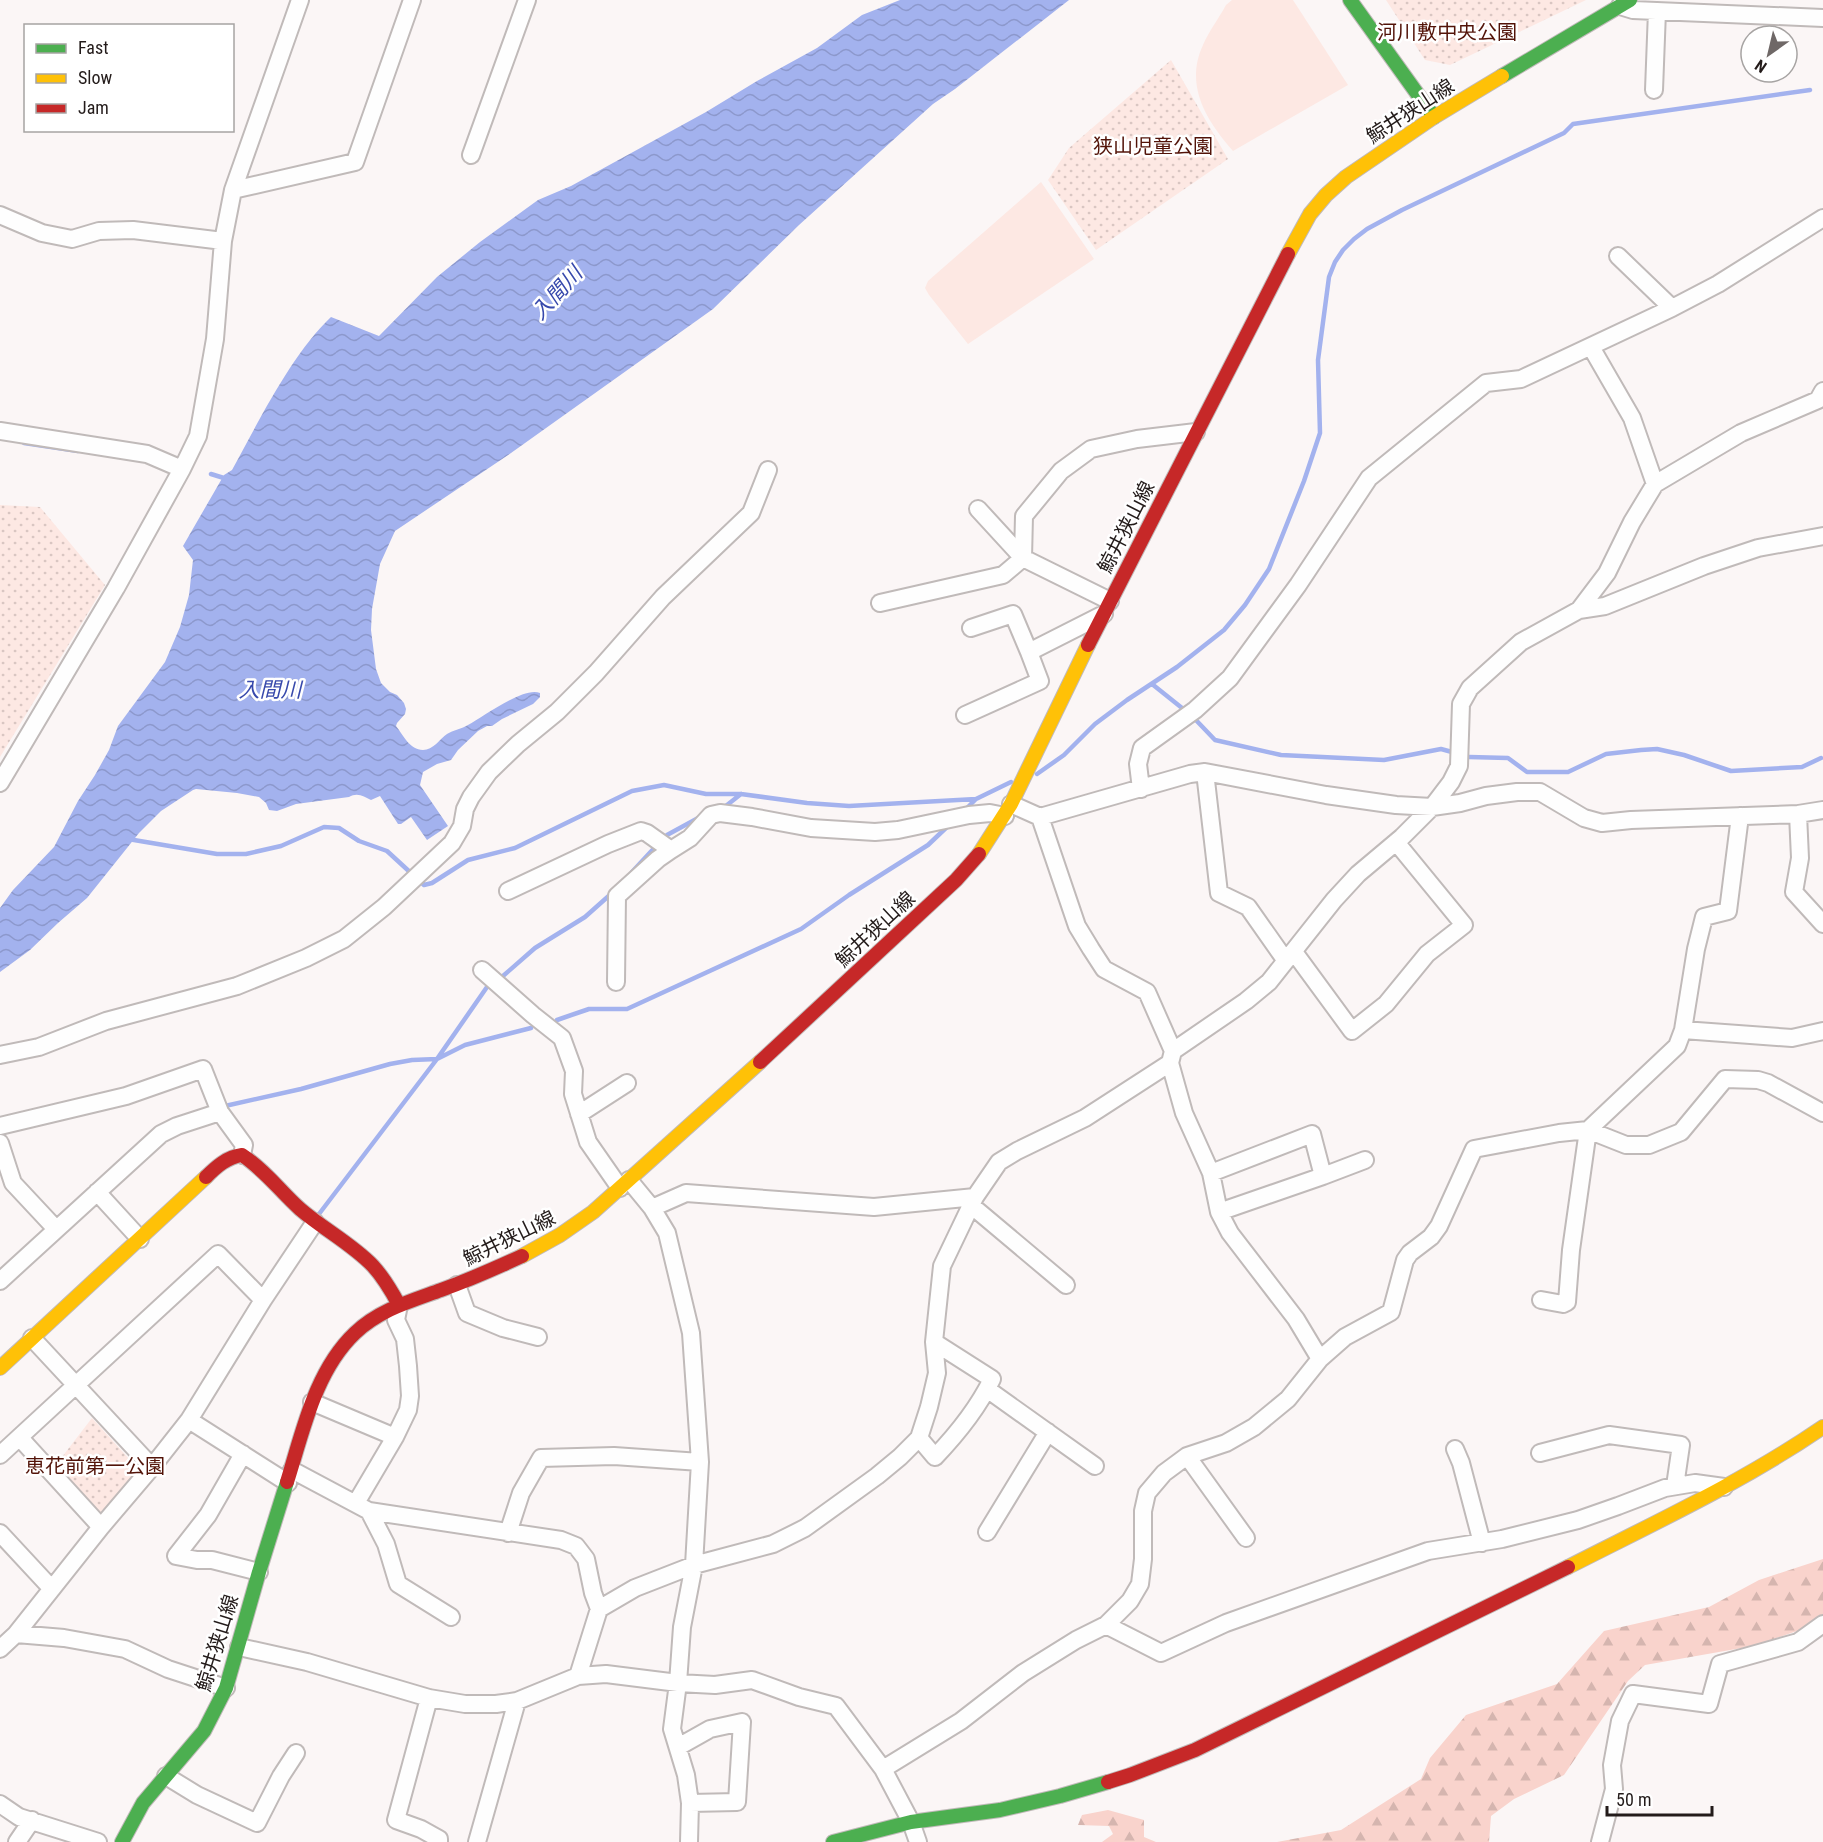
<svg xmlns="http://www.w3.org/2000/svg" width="1823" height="1842" viewBox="0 0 1823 1842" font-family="'Roboto Condensed','Noto Sans JP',sans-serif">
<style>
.grass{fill:#fde8e3}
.forest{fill:url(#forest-firs)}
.park{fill:url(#park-dots)}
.water{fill:url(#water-waves)}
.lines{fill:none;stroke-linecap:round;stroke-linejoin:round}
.stream{stroke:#a3b2ee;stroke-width:4.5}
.street-casing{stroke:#c0bab9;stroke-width:20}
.fast-casing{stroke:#c0bab9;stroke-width:16}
.slow-casing{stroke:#c0bab9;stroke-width:16}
.jam-casing{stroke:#c0bab9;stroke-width:16}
.street{stroke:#fefefe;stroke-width:16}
.fast{stroke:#4caf50;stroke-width:14}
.slow{stroke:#ffc107;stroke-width:14}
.jam{stroke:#c62828;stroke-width:14}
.labels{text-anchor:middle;stroke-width:5;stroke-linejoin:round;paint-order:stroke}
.park-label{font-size:20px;fill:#521308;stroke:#fff}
.street-label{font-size:20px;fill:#231b1a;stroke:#fff}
.water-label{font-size:21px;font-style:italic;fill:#3749ac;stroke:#fff}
</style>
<defs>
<pattern id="forest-firs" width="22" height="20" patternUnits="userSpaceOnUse" patternTransform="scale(1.5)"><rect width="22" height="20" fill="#f9d3cc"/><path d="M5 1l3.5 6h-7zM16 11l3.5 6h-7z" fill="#d5b5af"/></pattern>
<pattern id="park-dots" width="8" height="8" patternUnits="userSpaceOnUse" patternTransform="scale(1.5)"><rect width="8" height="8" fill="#fde8e3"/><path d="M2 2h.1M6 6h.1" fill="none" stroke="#d9c6c2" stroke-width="1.8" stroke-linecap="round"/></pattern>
<pattern id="water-waves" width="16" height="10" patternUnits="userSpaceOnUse" patternTransform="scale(1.5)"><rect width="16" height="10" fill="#a3b2ee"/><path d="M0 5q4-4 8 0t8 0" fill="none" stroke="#8c98cc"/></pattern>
</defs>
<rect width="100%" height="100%" fill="#fbf6f6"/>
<!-- grass -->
<path class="grass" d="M 1232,0 L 1293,0 L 1348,85 L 1233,151 C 1207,121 1184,86 1203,45 C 1209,31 1219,18 1226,5 Z
M 1041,182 L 1094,259 L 968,344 L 929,295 L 925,288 L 928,281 Z"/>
<!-- forest -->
<path class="forest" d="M 1823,1559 L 1823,1615 L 1800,1630 L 1753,1646 L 1645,1665 L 1628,1681 L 1564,1775 L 1514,1799 L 1491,1816 L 1489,1842 L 1277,1842 L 1341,1830 L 1421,1779 L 1430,1758 L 1466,1715 L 1557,1684 L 1604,1631 L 1709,1607 L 1759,1580 Z
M 1108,1810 L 1144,1820 L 1144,1837 L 1156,1842 L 1102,1842 L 1113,1834 L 1109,1826 L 1078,1825 L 1082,1815 Z"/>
<!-- park -->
<path class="park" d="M 1386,0 L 1586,0 L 1450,65 L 1425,60 Z
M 1171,60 L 1228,159 L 1096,250 L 1048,180 L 1069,148 Z
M 0,505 L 40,507 L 105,585 L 0,757 Z
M 92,1418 L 140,1471 L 102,1518 L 55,1466 Z"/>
<!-- water -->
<path class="water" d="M 900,0 L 1069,0 L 955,89 L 933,104 L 799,225 L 713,309 L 511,453 L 395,531 L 380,564 L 372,609 L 371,630 L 376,669 L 381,683 L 390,692 L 397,695 L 404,703 L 406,709 L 405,714 L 397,723 L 396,726 C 403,735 410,750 423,750 C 433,750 440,739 447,734 C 453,730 462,729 468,725 C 483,717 524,686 540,693 L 540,697 L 533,704 L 502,719 L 492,726 L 487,726 L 478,731 L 458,750 L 451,760 L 437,764 L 423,772 L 420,785 L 448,826 L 427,840 L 411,817 L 401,824 L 398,824 L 380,796 L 371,800 C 364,796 357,792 349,797 L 296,804 L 277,811 L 269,810 L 266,803 L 259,797 L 237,793 L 196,789 L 193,790 L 161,811 L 139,833 L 87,898 L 58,923 L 30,950 L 0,972 L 0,908 L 13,890 L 54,847 L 78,801 L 95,775 L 109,750 L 118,726 L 165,662 L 180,627 L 189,595 L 193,560 L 183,546 L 224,475 L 232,470 C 259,421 291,355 331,317 L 379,336 L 437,277 L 480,242 L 538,200 L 571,186 L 706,112 L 757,81 L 817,48 L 862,15 Z"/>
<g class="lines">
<!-- stream -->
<path class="stream" d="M 24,443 L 78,451
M 211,474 L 227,479
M 1152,684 L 1187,712
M 1193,717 L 1215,740 L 1281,755 L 1384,760 L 1441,749 L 1452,752
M 1469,757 L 1508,758 L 1527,772 L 1568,772 L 1606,754 L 1641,750 L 1657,749 L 1684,755 L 1731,771 L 1802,767 L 1821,758
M 1037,774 L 1064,755 L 1095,724 L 1127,700 L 1177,667 L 1224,630 L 1245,605 L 1269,569 L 1304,481 L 1320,433 L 1318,360 L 1329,277 L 1335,262 L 1343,250 L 1354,239 L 1367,229 L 1402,210 L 1564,133 L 1573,124 L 1810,90
M 722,809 L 741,794
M 965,810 L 976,799 L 1011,782
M 128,839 L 217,854 L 246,854 L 281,846 L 324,827 L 339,828 L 359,841 L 387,851 L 424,885 L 432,883 L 468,860 L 515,848 L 632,791 L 664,785 L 706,794 L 741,794 L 807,803 L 849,806 L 976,799
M 661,841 L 667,835 L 700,817
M 632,872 L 657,845
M 503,976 L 535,948 L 585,917 L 612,893
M 557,1020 L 589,1009 L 627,1009 L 801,929 L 849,895 L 928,845 L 948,826
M 225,1106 L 301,1089 L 390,1064 L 412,1060 L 437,1059 L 465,1045 L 531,1028
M 319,1214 L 437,1059 L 487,987"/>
<defs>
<path id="street" d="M 1620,6 L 1633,10 L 1823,18
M 1654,90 L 1657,11
M 471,155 L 527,0
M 233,190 L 355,162 L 412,0
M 0,215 L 42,233 L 72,239 L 99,231 L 133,230 L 223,241
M 1618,256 L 1672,308
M 1591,347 L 1632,418 L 1655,484
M 0,431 L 147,454 L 182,469
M 978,509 L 1023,558 L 1110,601
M 880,603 L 1003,575 L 1023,558 L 1024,516 L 1061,471 L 1091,449 L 1137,439 L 1196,432
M 1579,610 L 1607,573 L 1632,522 L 1655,484 L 1741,433 L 1818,400 L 1823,391
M 971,628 L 1013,614 L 1029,652 L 1104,614
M 965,715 L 1040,681 L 1029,652
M 1205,772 L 1219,893 L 1248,907 L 1286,961
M 0,783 L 116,588 L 182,469 L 198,436 L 215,339 L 223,241 L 233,190 L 300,0
M 1141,789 L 1138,764 L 1142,748 L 1195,710 L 1230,678 L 1298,585 L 1369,478 L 1486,383 L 1521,379 L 1672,308 L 1718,284 L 1823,218
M 1011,804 L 1040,817 L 1190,774 L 1205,772 L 1326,795 L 1396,805 L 1432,807 L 1460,803 L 1486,796 L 1517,792 L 1540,792 L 1584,818 L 1602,823 L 1631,820 L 1798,814 L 1823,810
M 1798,814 L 1800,858 L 1794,892 L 1823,924
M 508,891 L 608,844 L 641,831 L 647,833 L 671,850 L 690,838 L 711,815 L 720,813 L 752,817 L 811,828 L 875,832 L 898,830 L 969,815 L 990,813 L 1005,816
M 1294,952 L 1352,1031 L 1386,1004 L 1427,954 L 1464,925 L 1396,842
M 482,970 L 533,1015 L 562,1038 L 574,1071 L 573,1094 L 588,1142 L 620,1188
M 616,982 L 617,896 L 658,859 L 671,850
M 1683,1030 L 1792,1038 L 1823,1031
M 1173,1051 L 1246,1001 L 1269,982 L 1334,900 L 1358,874 L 1402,837 L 1432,807 L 1451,782 L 1459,766 L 1461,704 L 1470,688 L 1521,642 L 1579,610 L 1605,606 L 1704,566 L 1758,548 L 1823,536
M 0,1055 L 39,1047 L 106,1021 L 237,986 L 306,958 L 344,939 L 384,907 L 452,843 L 462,826 L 465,809 L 471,797 L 489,772 L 518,744 L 557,712 L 596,673 L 663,597 L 751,513 L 768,470
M 579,1114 L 627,1083
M 0,1126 L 126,1096 L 203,1069 L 220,1112 L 244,1145 L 242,1155
M 0,1143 L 13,1183 L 56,1229
M 1211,1173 L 1312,1134 L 1323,1176
M 629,1180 L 652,1208 L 667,1233 L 691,1333 L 700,1462 L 694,1565 L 682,1627 L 678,1683 L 672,1729 L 686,1775 L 690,1803 L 689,1842
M 97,1192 L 140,1239
M 972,1206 L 1066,1285
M 652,1208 L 686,1193 L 874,1207 L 975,1197
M 1219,1212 L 1323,1176 L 1365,1160
M 0,1281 L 161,1134 L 177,1126 L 220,1112
M 457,1285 L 467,1313 L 503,1328 L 538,1337
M 263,1300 L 315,1222
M 1541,1300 L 1563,1304 L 1567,1302 L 1571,1250 L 1588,1130 L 1626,1145 L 1649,1145 L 1681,1132 L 1725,1079 L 1758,1080 L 1768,1083 L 1823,1113
M 32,1338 L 152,1467
M 1320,1359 L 1345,1337 L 1391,1312 L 1405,1260 L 1410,1253 L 1431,1237 L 1439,1226 L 1474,1149 L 1559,1133 L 1588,1130 L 1677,1046 L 1683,1030 L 1696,949 L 1704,917 L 1728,911 L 1740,816
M 987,1389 L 1095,1466
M 312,1402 L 395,1437
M 189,1420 L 288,1483
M 20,1438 L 101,1527
M 919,1438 L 935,1457 C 957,1434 978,1408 992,1379 L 934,1342
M 1455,1449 L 1461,1463 L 1482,1543
M 1540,1453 L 1609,1435 L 1681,1445 L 1675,1486
M 243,1454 L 208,1515 L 176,1556 L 197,1560 L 212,1560 L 259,1572
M 0,1455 L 218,1254 L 263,1300 L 189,1420 L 152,1467 L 101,1527 L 16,1634
M 1187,1456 L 1246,1538
M 292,1470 L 369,1511 L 561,1540 L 576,1546 L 586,1559 L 593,1593 L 599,1609 L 578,1676
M 356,1503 L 395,1437 L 408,1410 L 410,1396 L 408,1366 L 405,1339 L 396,1320 L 399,1305
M 369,1511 L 386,1544 L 398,1584 L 451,1617
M 987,1532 L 1048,1432
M 0,1533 L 52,1589
M 508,1533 L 521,1493 L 541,1458 L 614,1456 L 700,1462
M 599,1609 L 635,1588 L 694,1565 L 773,1544 L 805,1528 L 877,1476 L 900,1457 L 919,1438 L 929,1407 L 937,1373 L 934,1342 L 942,1266 L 975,1197 L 999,1162 L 1017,1151 L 1085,1118 L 1170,1063
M 1106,1625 L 1161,1653 L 1226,1623 L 1428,1551 L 1502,1539 L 1578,1520 L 1618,1506 L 1665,1488 L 1695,1483 L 1724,1487
M 239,1647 L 307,1662 L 429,1698 L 465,1704 L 496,1704 L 517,1701 L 578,1676 L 606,1674 L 678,1683 L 715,1685 L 752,1680 L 799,1697 L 836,1706 L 883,1769 L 911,1822 L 918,1842
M 0,1649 L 16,1634 L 64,1638 L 125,1649 L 168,1669 L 226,1688
M 429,1698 L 396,1820 L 421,1829 L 439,1839 L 439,1842
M 678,1747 L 710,1729 L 742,1722 L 737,1802 L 690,1803
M 883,1769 L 961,1721 L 1023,1673 L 1076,1640 L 1106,1625 L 1130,1601 L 1140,1584 L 1143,1559 L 1143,1511 L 1147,1493 L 1164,1473 L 1187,1456 L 1226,1443 L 1254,1427 L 1288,1399 L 1320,1359 L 1296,1319 L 1230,1233 L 1219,1212 L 1211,1173 L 1184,1113 L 1170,1063 L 1173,1051 L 1147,992 L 1104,969 L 1091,949 L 1077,926 L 1040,817
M 166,1776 L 197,1795 L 257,1823 L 281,1776 L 296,1753
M 0,1804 L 19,1817 L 98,1842
M 17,1842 L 32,1820
M 477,1842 L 517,1701
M 1600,1842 L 1614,1789 L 1612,1765 L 1620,1721 L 1633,1694 L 1709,1704 L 1720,1664 L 1798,1642 L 1823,1624"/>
<path id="fast" d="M 1350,0 L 1434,117
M 1502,76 L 1630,0
M 122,1842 L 143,1803 L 204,1731 L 226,1688 L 259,1572 L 287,1482
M 833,1842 L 911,1822 L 1000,1810 L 1060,1796 L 1108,1782"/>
<path id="slow" d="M 1288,254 L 1310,214 L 1326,195 L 1346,177 L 1434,117 L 1502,76
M 979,854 L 1011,804 L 1088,645
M 522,1256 L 560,1235 L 593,1212 L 760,1062
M 0,1368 L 206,1177
M 1568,1567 C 1654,1523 1743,1482 1823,1427"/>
<path id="jam" d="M 1088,645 L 1288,254
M 760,1062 L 956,880 L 979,854
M 206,1177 C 216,1167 227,1157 242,1155 C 266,1171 279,1190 300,1209 C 323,1229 352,1244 373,1266 C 384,1278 392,1292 399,1305
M 287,1482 C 303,1431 315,1371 355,1333 C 379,1310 411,1301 441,1290 C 469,1280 496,1268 522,1256
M 1108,1782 L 1130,1775 L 1195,1750 L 1568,1567"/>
</defs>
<!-- street casing -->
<use href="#street" class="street-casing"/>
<!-- fast casing -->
<use href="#fast" class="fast-casing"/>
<!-- slow casing -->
<use href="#slow" class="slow-casing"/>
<!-- jam casing -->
<use href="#jam" class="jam-casing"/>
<!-- street -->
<use href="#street" class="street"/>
<!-- fast -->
<use href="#fast" class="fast"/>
<!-- slow -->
<use href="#slow" class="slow"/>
<!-- jam -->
<use href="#jam" class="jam"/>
</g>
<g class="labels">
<!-- park labels -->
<g class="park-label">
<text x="1447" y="39">河川敷中央公園</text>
<text x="1153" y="153">狭山児童公園</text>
<text x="95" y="1473">恵花前第一公園</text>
</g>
<!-- street labels -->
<g class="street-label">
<text transform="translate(1410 111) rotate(-33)" y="7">鯨井狭山線</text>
<text transform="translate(1126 527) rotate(-63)" y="7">鯨井狭山線</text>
<text transform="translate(875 929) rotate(-43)" y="7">鯨井狭山線</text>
<text transform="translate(509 1238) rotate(-26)" y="7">鯨井狭山線</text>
<text transform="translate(217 1643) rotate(-73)" y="7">鯨井狭山線</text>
</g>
<!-- water labels -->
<g class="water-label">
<text transform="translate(557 293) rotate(-48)" y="7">入間川</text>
<text x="270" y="697">入間川</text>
</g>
</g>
<!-- legend -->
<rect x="24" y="24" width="210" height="108" fill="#ffffff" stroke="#a7a4a3" stroke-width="1.5"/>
<rect x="36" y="44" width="30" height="9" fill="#4caf50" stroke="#a7a4a3" stroke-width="1.5"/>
<text x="78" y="54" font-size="18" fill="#231b1a">Fast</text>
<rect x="36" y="74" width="30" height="9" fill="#ffc107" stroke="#a7a4a3" stroke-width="1.5"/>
<text x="78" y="84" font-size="18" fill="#231b1a">Slow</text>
<rect x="36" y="104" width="30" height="9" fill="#c62828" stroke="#a7a4a3" stroke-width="1.5"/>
<text x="78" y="114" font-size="18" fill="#231b1a">Jam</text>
<!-- north arrow -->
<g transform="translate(1769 54) rotate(214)"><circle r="28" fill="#ffffff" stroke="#a7a4a3" stroke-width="1.5"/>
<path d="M0-4.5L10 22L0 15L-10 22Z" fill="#6f6867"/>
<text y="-9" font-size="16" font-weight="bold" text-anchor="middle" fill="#231b1a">N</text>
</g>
<!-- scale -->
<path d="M1607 1806v9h105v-9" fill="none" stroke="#231b1a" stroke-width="3"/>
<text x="1616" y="1806" font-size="18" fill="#231b1a" stroke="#ffffff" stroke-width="4.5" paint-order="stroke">50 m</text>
</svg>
